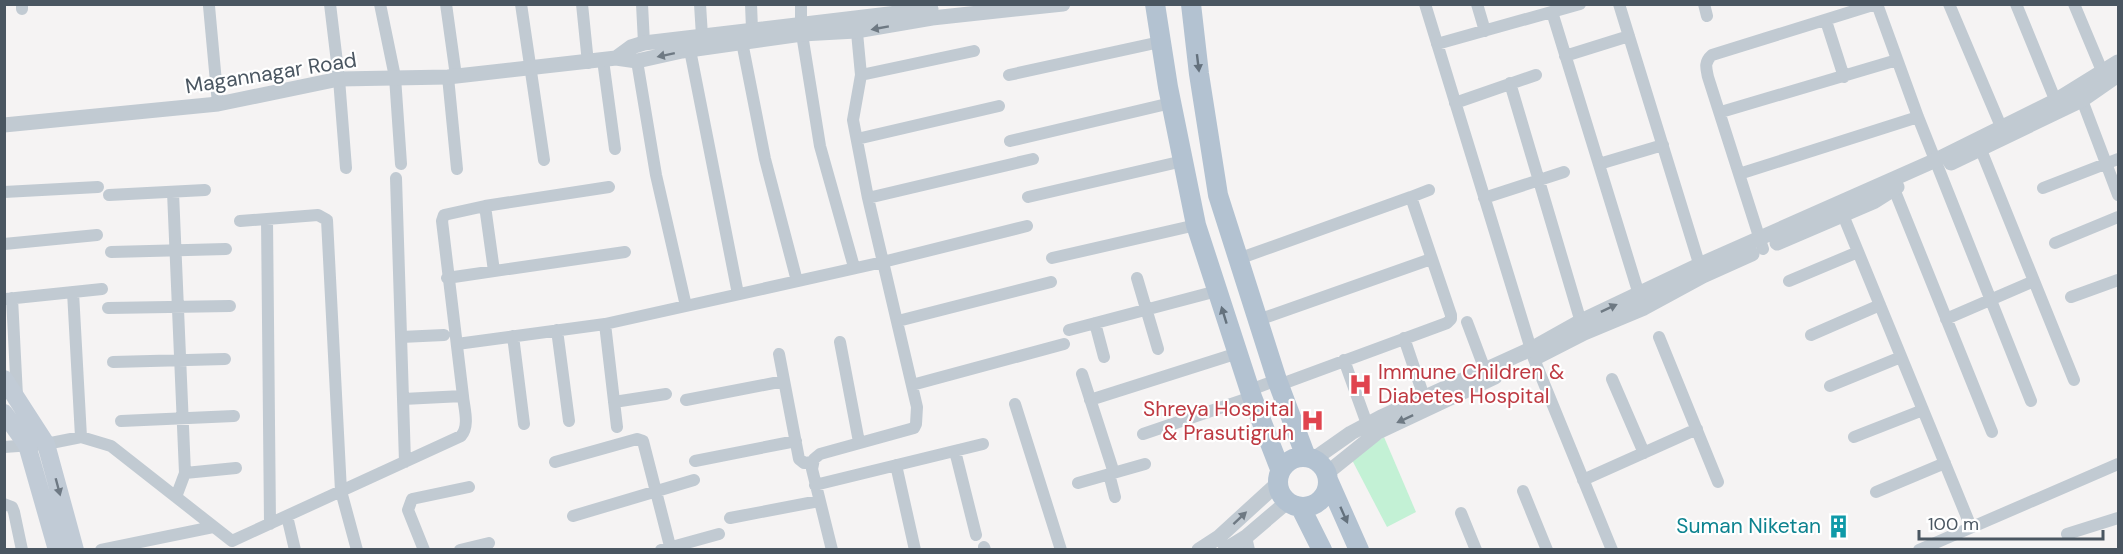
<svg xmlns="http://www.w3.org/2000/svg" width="2123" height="554" viewBox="0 0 2123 554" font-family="'DM Sans',sans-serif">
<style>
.green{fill:#c3f1d5}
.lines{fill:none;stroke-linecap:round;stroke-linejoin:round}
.minor{stroke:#c1cad2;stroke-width:12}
.tertiary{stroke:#c1cad2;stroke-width:15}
.secondary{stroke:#c1cbd6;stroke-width:18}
.primary{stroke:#b3c2d1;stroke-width:20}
.oneway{fill:#6e7983}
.oneway2{fill:#64717d}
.oneway3{fill:#6e7984}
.labels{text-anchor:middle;stroke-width:4.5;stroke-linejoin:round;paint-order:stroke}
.street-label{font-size:21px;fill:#4a5661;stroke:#fff}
.health-label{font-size:21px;fill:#be3a42;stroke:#fff;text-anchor:start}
.culture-label{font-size:21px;fill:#0d838f;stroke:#fff;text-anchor:end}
</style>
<rect width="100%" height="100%" fill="#f5f3f3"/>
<!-- green -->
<path class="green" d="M 1384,437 L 1416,512 L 1387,527 L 1351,458 Z"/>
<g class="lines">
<!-- minor -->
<path class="minor" d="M 22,4 L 22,9
M 330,4 L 339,79 L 346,168
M 380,4 L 395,77 L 401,164
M 446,4 L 456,76
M 521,4 L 544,160
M 582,4 L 588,63
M 642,4 L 644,43
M 700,4 L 702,36
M 751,4 L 752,29
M 801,4 L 801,25
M 1425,4 L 1534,359 L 1612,550
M 1477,4 L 1485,31
M 1619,4 L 1702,273
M 1704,4 L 1707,16
M 1877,4 L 1918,117 L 2031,401
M 1949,4 L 2005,136
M 2016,4 L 2059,109
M 2074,4 L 2105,78
M 209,6 L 218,104
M 1552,12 L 1641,301
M 1826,21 L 1844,77
M 802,34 L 820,146 L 854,267
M 742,42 L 765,159 L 797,281
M 1437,44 L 1580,4
M 690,50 L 738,294
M 1565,56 L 1629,36
M 603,60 L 615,149
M 637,61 L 656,175 L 686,306
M 861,75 L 974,51
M 1009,75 L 1160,42
M 448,77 L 457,169
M 1510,83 L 1583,329
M 2079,92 L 2118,195
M 1455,103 L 1536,75
M 1721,112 L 1897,60
M 857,139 L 999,106
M 1010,141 L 1171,103
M 1981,150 L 2074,380
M 1599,164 L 1663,145
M 1739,174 L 1918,117
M 396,178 L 405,462
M 2043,188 L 2118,159
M 1894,189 L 1992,432
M 4,192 L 98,187
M 173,192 L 185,473 L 176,497
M 109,195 L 205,190
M 1028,197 L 1183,161
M 1411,197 L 1429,190
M 868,198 L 1033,159
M 1484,198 L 1564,172
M 485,206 L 494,271
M 1843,215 L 1971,527
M 267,219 L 270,524
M 240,221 L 318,215 L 327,220 L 341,491 L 357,550
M 2055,243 L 2118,217
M 4,244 L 97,235
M 1763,249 L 1708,77 C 1706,68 1704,62 1712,55 L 1876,4
M 111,252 L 226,249
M 1052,258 L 1196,225
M 1238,259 L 1411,197 L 1451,315 L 1451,319 L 1447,323 L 1279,385
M 447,278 L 625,252
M 1137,278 L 1158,349
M 1789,281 L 1858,252
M 73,292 L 81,437
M 2071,297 L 2118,280
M 12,298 L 17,396
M 6,299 L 102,289
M 108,308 L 230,306
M 1946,319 L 2034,281
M 1258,320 L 1431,259
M 898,321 L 1051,282
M 1467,322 L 1485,370
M 1095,323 L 1104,357
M 605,324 L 617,427
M 557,330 L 569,421
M 1069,330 L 1217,291
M 1811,335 L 1880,305
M 513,336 L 524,424
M 401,337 L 444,335
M 1659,337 L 1718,482
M 1404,338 L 1424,397
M 840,342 L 859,442
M 457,344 L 605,324 L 883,262 L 1027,226
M 779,354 L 799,459 L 804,463 L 813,462
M 1344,360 L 1367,424
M 113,362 L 225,359
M 1082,374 L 1114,473
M 1612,379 L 1644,453
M 912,385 L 1064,344
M 1830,386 L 1901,357
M 1250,390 L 1277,380
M 403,399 L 463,396
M 686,400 L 784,381
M 1090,400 L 1238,353
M 614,402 L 666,394
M 1015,404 L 1061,550
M 121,421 L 234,416
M 1143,434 L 1252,397
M 1854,437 L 1923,410
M 4,447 L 46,444 L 81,437 L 111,446 L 232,541 L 461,436 C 470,426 464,408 463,396 L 442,221 L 444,215 L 485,206 L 609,187
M 955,451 L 976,535
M 695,461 L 796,441
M 555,462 L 637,439 L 643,441 L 671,550
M 896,465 L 915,550
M 185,473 L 236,468
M 1109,474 L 1115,497
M 1583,480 L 1697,429
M 1078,483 L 1145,464
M 815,485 L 983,444
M 1523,491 L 1547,550
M 1876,492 L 1945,463
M 4,504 L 12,507 L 14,512 L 22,550
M 1461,513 L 1476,550
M 287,516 L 295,550
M 573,516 L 694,480
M 730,518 L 819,501
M 2067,534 L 2118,518
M 1246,537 L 1249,550
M 984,547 L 985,550
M 101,550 L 213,527
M 424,550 L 408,510 L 412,499 L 469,487
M 460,550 L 489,543
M 661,550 L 719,534
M 832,550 L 812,469 L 814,459 L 820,454 L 914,428 L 916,424 L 917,407 L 868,198 L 853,120 L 861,75 L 856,22
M 1919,550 L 2118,464"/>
<!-- tertiary -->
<path class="tertiary" d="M 616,58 L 631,47 L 644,43 L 931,9
M 4,125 L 218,104 L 339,79 L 448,77 L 616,58 L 637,61 L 682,51 L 802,34 L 856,31 L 932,18 L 1063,4
M 1951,163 L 2082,100 L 2118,75
M 1777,243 L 1875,201 L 1897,187
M 1539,356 L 1584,333 L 1644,308 L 1703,276 L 1752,254
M 1314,459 L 1351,433 L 1381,417 L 1531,349 L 1581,321 L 1699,265 L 1936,160 L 2055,101 L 2118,62
M 1327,473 L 1378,432 L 1495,377
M 1199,550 L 1219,537 L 1277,484
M 1225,550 L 1246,537 L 1287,502"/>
<!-- secondary -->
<path class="secondary" d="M 4,379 L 46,444 L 75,550
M 4,413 L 27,445 L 57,550"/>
<!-- primary -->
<path class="primary" d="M 1155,4 L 1168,87 L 1196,225 L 1252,397 L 1280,469
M 1191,4 L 1199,74 L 1218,195 L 1277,380 L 1306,457
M1278 482a25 25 0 1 1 50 0a25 25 0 1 1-50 0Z
M 1328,480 L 1359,550
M 1301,508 L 1322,550"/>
</g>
<!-- one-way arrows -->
<defs><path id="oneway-solid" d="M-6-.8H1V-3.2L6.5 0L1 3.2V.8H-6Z" transform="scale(1.5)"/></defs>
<g class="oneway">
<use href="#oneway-solid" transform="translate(880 28) rotate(170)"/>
<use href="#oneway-solid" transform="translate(666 55) rotate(168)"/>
<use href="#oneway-solid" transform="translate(1609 308) rotate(-25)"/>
<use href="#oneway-solid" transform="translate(1405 419) rotate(155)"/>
<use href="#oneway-solid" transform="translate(1240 518) rotate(-43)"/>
</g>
<g class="oneway2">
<use href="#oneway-solid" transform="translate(1198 63) rotate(83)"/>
<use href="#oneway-solid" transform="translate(1224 315) rotate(-107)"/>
<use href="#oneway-solid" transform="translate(1344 515) rotate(66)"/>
</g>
<use class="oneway3" href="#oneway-solid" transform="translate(58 487) rotate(75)"/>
<!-- icons -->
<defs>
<symbol id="hospital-bare" viewBox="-9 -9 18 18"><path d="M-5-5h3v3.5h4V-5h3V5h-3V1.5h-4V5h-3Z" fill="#e0444e" stroke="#fff" stroke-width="2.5" paint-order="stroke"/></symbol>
<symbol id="building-bare" viewBox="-9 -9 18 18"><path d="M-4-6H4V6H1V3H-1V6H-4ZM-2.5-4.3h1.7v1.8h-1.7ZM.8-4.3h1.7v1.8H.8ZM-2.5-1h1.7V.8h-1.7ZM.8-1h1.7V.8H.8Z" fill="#0f9aa8" stroke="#fff" stroke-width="2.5" paint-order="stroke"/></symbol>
</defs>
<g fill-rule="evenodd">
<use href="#hospital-bare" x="1344" y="368" width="33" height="33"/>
<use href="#hospital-bare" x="1296" y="404" width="33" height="33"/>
<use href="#building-bare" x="1822" y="510" width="33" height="33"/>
</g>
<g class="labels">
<!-- street labels -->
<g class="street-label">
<text transform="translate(271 73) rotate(-9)" y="7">Magannagar Road</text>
</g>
<!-- health labels -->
<g class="health-label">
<text x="1378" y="379">Immune Children &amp;<tspan x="1378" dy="24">Diabetes Hospital</tspan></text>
<text x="1294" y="416" text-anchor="end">Shreya Hospital<tspan x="1294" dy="24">&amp; Prasutigruh</tspan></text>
</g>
<!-- culture labels -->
<g class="culture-label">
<text x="1821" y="533">Suman Niketan</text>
</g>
</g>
<!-- border -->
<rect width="2123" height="554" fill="none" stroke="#4a5661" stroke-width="12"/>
<!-- scale -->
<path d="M1919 530v9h184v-9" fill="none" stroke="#4a5661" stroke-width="3"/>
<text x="1928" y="530" font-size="18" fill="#4a5661" stroke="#ffffff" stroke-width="4.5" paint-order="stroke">100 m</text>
</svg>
